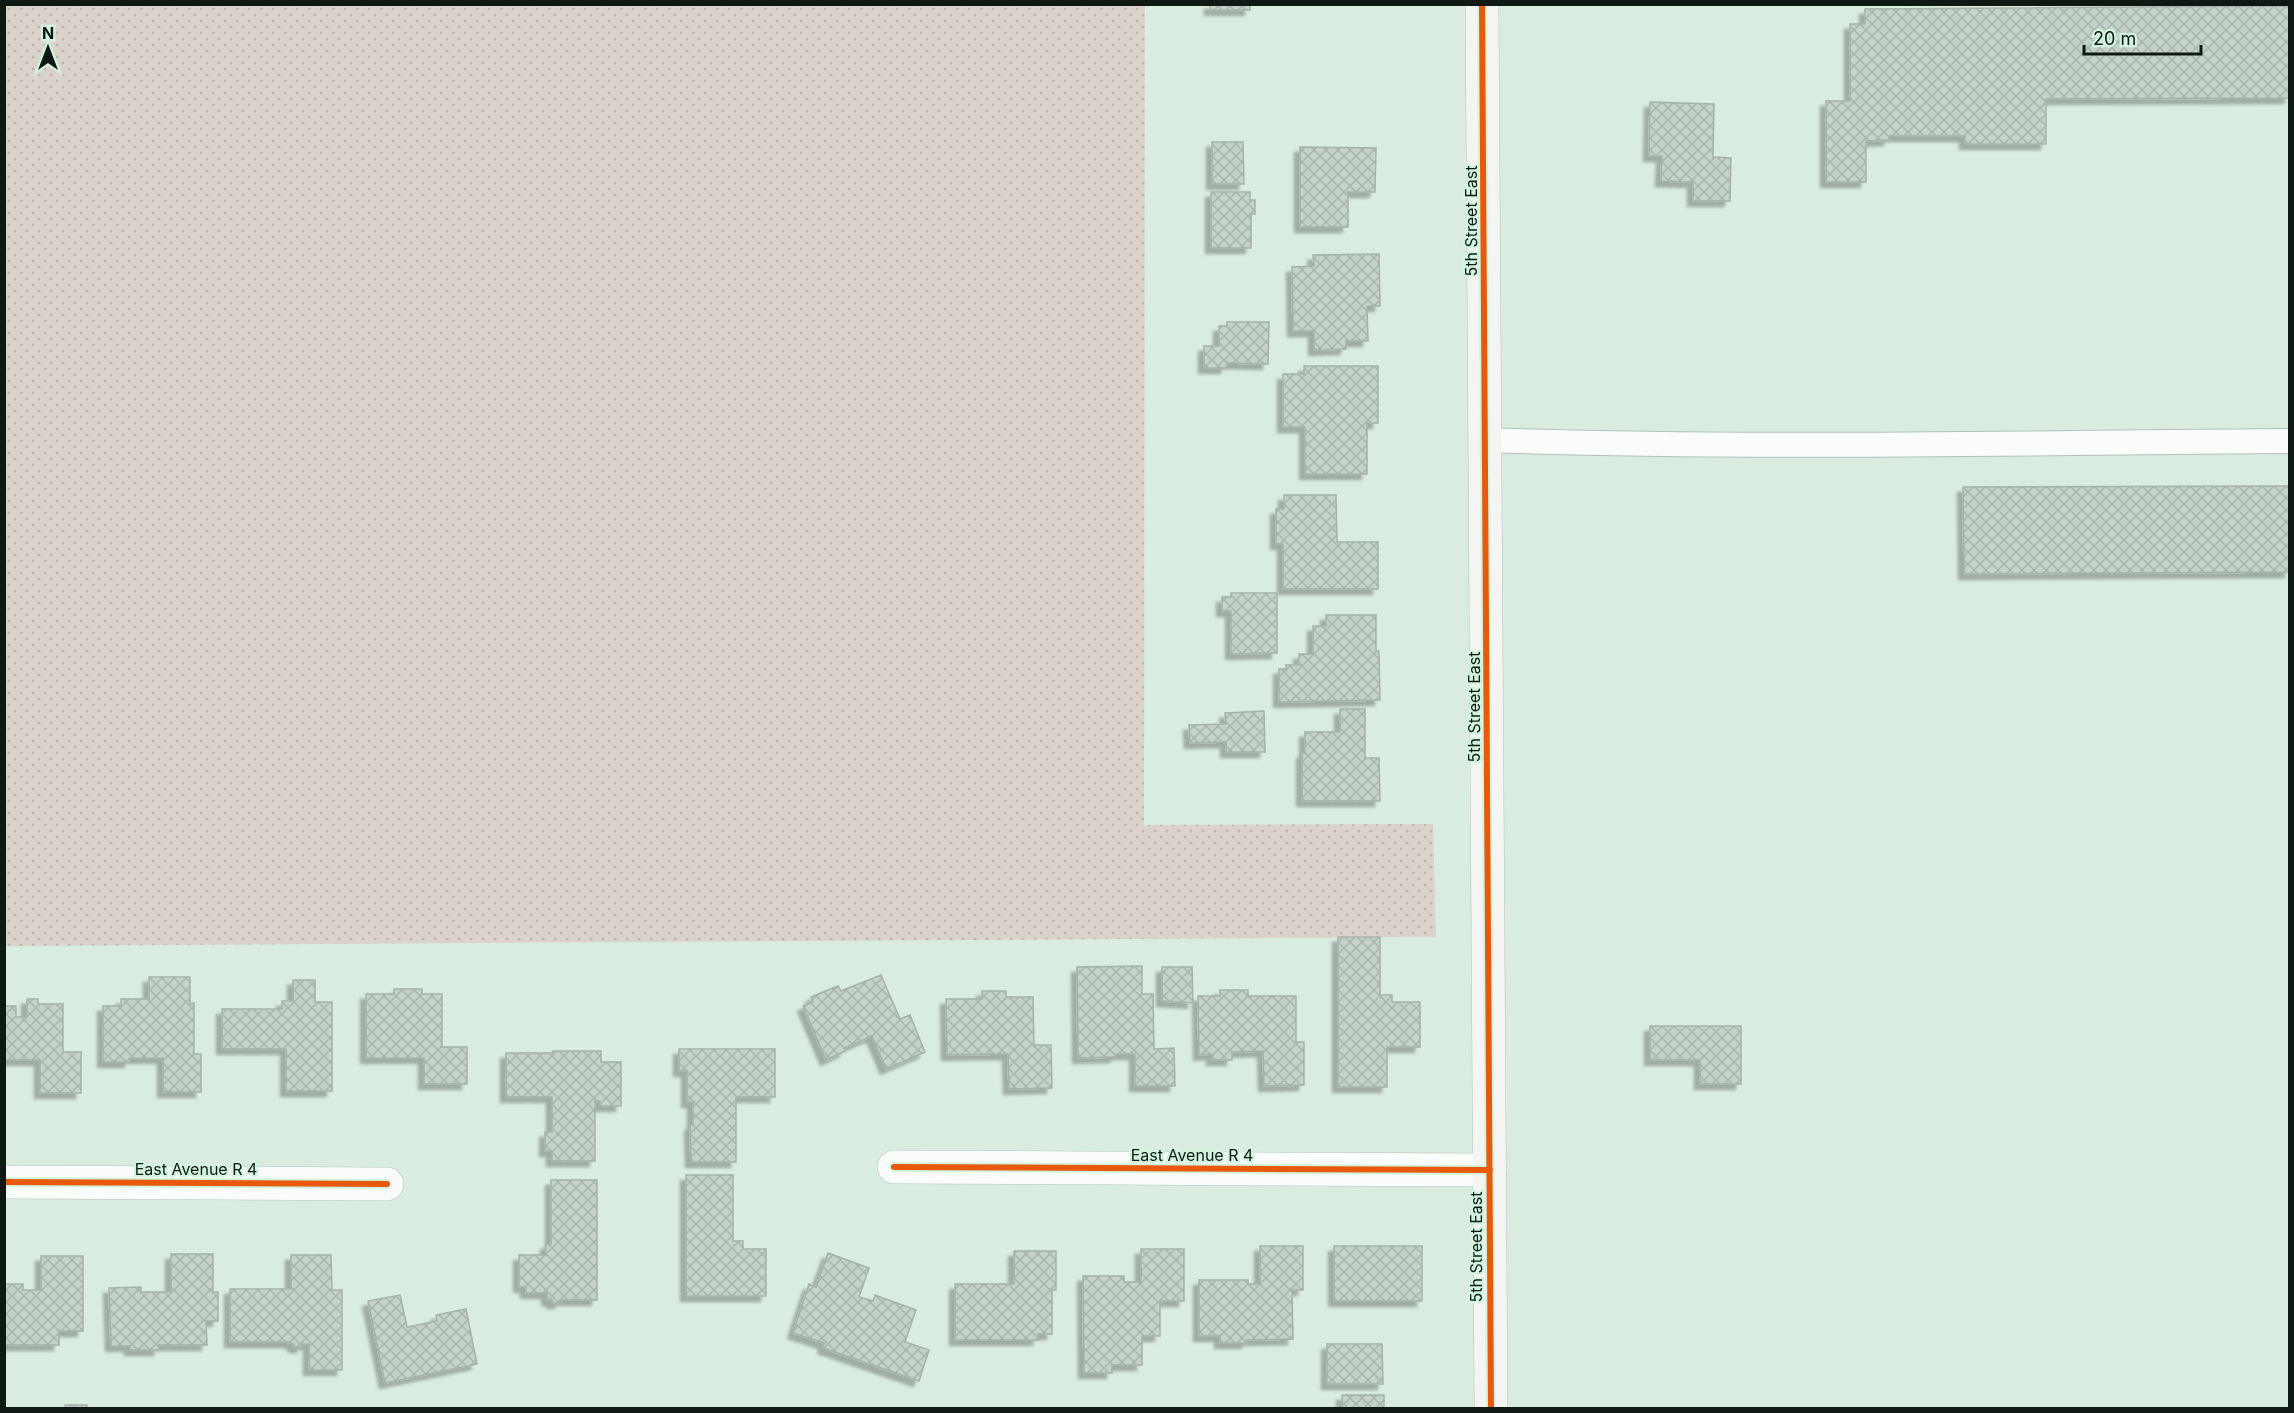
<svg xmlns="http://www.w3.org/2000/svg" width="2294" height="1413" viewBox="0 0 2294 1413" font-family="Inter,sans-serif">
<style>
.grass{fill:url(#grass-dots)}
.building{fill:url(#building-cross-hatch);stroke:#a4b2a9;stroke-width:1.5;filter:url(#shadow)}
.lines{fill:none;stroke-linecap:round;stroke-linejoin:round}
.lane-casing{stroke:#b2c1b8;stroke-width:26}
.street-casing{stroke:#b2c1b8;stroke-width:34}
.secondary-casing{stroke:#b2c1b8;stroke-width:34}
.lane{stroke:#f9fcfa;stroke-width:24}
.street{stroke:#f9fcfa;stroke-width:33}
.secondary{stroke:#f4f4f3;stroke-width:33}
.cycleway-casing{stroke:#d2f4de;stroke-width:10}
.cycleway{stroke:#e8590c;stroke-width:6}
.labels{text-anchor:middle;stroke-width:4.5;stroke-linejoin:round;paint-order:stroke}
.street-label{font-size:16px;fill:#0d1912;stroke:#d2f4de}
</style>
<defs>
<pattern id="grass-dots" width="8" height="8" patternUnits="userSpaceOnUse" patternTransform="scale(1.5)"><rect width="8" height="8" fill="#dcd2cc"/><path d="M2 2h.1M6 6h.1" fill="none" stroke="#bcb4ae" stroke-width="1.8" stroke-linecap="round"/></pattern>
<pattern id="building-cross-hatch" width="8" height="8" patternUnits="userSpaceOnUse" patternTransform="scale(1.5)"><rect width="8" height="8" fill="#c4d3ca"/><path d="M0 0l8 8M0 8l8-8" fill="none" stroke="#a7b5ac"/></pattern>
<filter id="shadow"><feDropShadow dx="-5.5" dy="5.5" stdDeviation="1.5" flood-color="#0004"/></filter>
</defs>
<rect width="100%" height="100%" fill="#daece0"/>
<!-- grass -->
<path class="grass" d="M 4,5 L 1145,5 L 1144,825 L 1433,824 L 1436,937 L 5,946 Z"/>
<!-- building -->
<path class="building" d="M 1210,4 L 1250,4 L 1250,10 L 1210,10 Z
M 2290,6 L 2290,98 L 2046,99 L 2046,144 L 1965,144 L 1965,136 L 1889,136 L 1889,140 L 1866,141 L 1866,182 L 1826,182 L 1826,101 L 1850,101 L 1850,24 L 1865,24 L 1865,9 Z
M 1650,102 L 1714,104 L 1713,157 L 1731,158 L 1730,201 L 1693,201 L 1693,182 L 1661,181 L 1662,156 L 1649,156 Z
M 1212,142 L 1243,142 L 1244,184 L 1212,184 Z
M 1300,147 L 1376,148 L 1375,192 L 1348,192 L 1348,227 L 1300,227 Z
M 1211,192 L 1250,192 L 1250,200 L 1255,200 L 1255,214 L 1251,214 L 1251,248 L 1211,248 Z
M 1379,254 L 1380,306 L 1367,306 L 1368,341 L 1346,341 L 1346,349 L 1314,350 L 1314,331 L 1293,331 L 1292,267 L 1314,266 L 1313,255 Z
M 1227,322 L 1269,322 L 1268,364 L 1227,363 L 1226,368 L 1204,368 L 1204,346 L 1219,346 L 1219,326 L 1227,326 Z
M 1304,366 L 1378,366 L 1378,423 L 1367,423 L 1367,474 L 1305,474 L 1305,427 L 1283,427 L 1283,374 L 1304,374 Z
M 2290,486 L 2290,572 L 1964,574 L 1963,487 Z
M 1284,495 L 1336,495 L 1337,542 L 1378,542 L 1378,589 L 1283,589 L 1283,544 L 1276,544 L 1276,509 L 1284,509 Z
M 1231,593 L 1277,593 L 1277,653 L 1231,654 L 1231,611 L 1222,611 L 1222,597 L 1231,597 Z
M 1326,615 L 1376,615 L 1376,651 L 1379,651 L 1380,700 L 1279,702 L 1279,669 L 1286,669 L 1286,665 L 1299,665 L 1299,654 L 1313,654 L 1313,626 L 1326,626 Z
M 1340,709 L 1365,709 L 1365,758 L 1379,758 L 1380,801 L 1302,801 L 1302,753 L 1305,753 L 1305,732 L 1340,732 Z
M 1264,711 L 1265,752 L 1226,752 L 1226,742 L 1190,743 L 1189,725 L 1226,724 L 1225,713 Z
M 1338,937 L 1380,937 L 1380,995 L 1392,995 L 1392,1002 L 1420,1002 L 1420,1047 L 1387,1047 L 1387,1087 L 1338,1087 Z
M 1142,966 L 1142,994 L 1153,994 L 1154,1049 L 1174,1048 L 1175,1086 L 1135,1086 L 1135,1054 L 1116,1054 L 1116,1057 L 1078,1058 L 1077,967 Z
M 1162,967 L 1192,967 L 1193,1003 L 1162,1001 Z
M 881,975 L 900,1019 L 910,1015 L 925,1052 L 886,1069 L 872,1036 L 844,1048 L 845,1051 L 826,1060 L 803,1006 L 813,1002 L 811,997 L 838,986 L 841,991 Z
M 149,977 L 190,977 L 190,1004 L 194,1003 L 194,1054 L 201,1054 L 201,1092 L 163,1092 L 163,1058 L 130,1058 L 130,1062 L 103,1062 L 103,1006 L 121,1006 L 121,999 L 149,999 Z
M 293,980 L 315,980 L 315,1002 L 332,1002 L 332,1091 L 286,1091 L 286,1049 L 222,1049 L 222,1009 L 282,1009 L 282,1001 L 293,1001 Z
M 394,989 L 422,989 L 422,994 L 442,994 L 442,1047 L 467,1047 L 467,1084 L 424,1084 L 424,1058 L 366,1058 L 366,994 L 394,994 Z
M 1220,990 L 1248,990 L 1248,996 L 1296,996 L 1296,1042 L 1304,1042 L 1304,1085 L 1264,1086 L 1263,1051 L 1232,1052 L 1232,1060 L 1212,1060 L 1212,1054 L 1199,1055 L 1198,996 L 1220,996 Z
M 982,991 L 1006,991 L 1006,997 L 1033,997 L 1034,1045 L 1051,1045 L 1052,1088 L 1009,1089 L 1008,1054 L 947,1055 L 946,999 L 982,999 Z
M 27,999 L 38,999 L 38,1004 L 63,1004 L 63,1052 L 81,1052 L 81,1093 L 40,1093 L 40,1060 L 4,1060 L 4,1006 L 16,1006 L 16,1017 L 27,1017 Z
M 1650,1026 L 1741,1026 L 1741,1084 L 1700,1084 L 1700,1060 L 1650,1060 Z
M 679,1049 L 775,1049 L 775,1097 L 736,1097 L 736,1162 L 691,1162 L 690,1125 L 693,1125 L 693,1102 L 687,1102 L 687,1071 L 679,1071 Z
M 553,1051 L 601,1051 L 601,1062 L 621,1062 L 621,1106 L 600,1106 L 600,1101 L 595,1101 L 595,1161 L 552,1161 L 552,1151 L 545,1151 L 545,1132 L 552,1132 L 552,1097 L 506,1097 L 506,1053 L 553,1053 Z
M 686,1175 L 733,1175 L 733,1241 L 743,1241 L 743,1249 L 766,1249 L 766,1296 L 686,1296 Z
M 551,1180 L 597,1180 L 597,1300 L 560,1300 L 560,1303 L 552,1303 L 552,1300 L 547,1300 L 547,1293 L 526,1293 L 526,1287 L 519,1287 L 519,1255 L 546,1255 L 546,1244 L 551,1244 Z
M 1260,1246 L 1303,1246 L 1303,1290 L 1292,1290 L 1293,1339 L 1247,1340 L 1247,1343 L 1220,1343 L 1220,1336 L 1199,1336 L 1199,1280 L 1248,1280 L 1248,1284 L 1260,1284 Z
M 1334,1246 L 1422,1246 L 1422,1301 L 1334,1301 Z
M 1141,1249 L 1184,1249 L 1184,1301 L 1160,1301 L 1160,1336 L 1142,1336 L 1142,1365 L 1112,1365 L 1112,1373 L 1084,1373 L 1083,1276 L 1124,1276 L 1124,1282 L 1141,1282 Z
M 1014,1251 L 1056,1251 L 1056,1290 L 1052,1290 L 1052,1334 L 1038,1334 L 1038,1340 L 955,1340 L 955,1284 L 1014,1284 Z
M 828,1253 L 869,1268 L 859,1297 L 873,1301 L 875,1295 L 916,1310 L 905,1342 L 929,1350 L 919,1381 L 823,1348 L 824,1343 L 793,1333 L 809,1284 L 816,1287 Z
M 171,1254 L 213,1254 L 213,1292 L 218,1292 L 218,1321 L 206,1321 L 207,1345 L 159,1345 L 159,1350 L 130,1350 L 130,1346 L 111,1346 L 109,1288 L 141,1287 L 141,1292 L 171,1292 Z
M 291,1255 L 331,1255 L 332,1290 L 342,1290 L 342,1370 L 309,1370 L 309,1344 L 302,1344 L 302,1347 L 294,1347 L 294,1344 L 288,1342 L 230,1342 L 230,1289 L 291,1289 Z
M 41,1256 L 83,1256 L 83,1331 L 59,1331 L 59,1345 L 4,1345 L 4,1284 L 23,1284 L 23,1290 L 41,1290 Z
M 400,1295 L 407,1327 L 437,1321 L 436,1315 L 466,1309 L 477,1364 L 385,1383 L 368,1301 Z
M 1327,1344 L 1382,1344 L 1383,1384 L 1327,1384 Z
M 1342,1395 L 1384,1395 L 1384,1408 L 1342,1408 Z
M 65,1405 L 87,1405 L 87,1408 L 65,1408 Z"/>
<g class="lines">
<defs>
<path id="lane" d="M 1486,440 C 1754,449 2022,443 2290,441"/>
<path id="street" d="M 894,1167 L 1490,1170
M 4,1182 L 387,1184"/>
<path id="secondary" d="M 1482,4 L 1491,1408"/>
</defs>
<!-- lane casing -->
<use href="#lane" class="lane-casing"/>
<!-- street casing -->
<use href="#street" class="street-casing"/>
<!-- secondary casing -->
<use href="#secondary" class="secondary-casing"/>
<!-- lane -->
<use href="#lane" class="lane"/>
<!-- street -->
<use href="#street" class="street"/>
<!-- secondary -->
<use href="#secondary" class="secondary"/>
<defs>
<path id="cycleway" d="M 1482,4 L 1491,1408
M 894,1167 L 1490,1170
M 4,1182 L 387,1184"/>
</defs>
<!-- cycleway casing -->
<use href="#cycleway" class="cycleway-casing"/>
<!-- cycleway -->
<use href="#cycleway" class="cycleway"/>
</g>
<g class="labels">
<!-- street labels -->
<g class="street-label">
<text transform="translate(1471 221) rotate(-90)" y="6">5th Street East</text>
<text transform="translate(1474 707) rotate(-90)" y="6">5th Street East</text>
<text x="1192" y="1161">East Avenue R 4</text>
<text x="196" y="1175">East Avenue R 4</text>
<text transform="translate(1476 1247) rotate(-90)" y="6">5th Street East</text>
</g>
</g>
<!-- border -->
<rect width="2294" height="1413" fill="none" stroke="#0d1912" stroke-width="12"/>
<!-- north arrow -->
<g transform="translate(48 48)" stroke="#d2f4de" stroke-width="4.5" paint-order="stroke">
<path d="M0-4.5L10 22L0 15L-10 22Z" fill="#0d1912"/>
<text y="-9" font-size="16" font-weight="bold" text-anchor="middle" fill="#0d1912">N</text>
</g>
<!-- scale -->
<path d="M2084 45v9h117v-9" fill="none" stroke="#0d1912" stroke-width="3"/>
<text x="2093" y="45" font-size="18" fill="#0d1912" stroke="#d2f4de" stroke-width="4.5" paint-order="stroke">20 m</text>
</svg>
